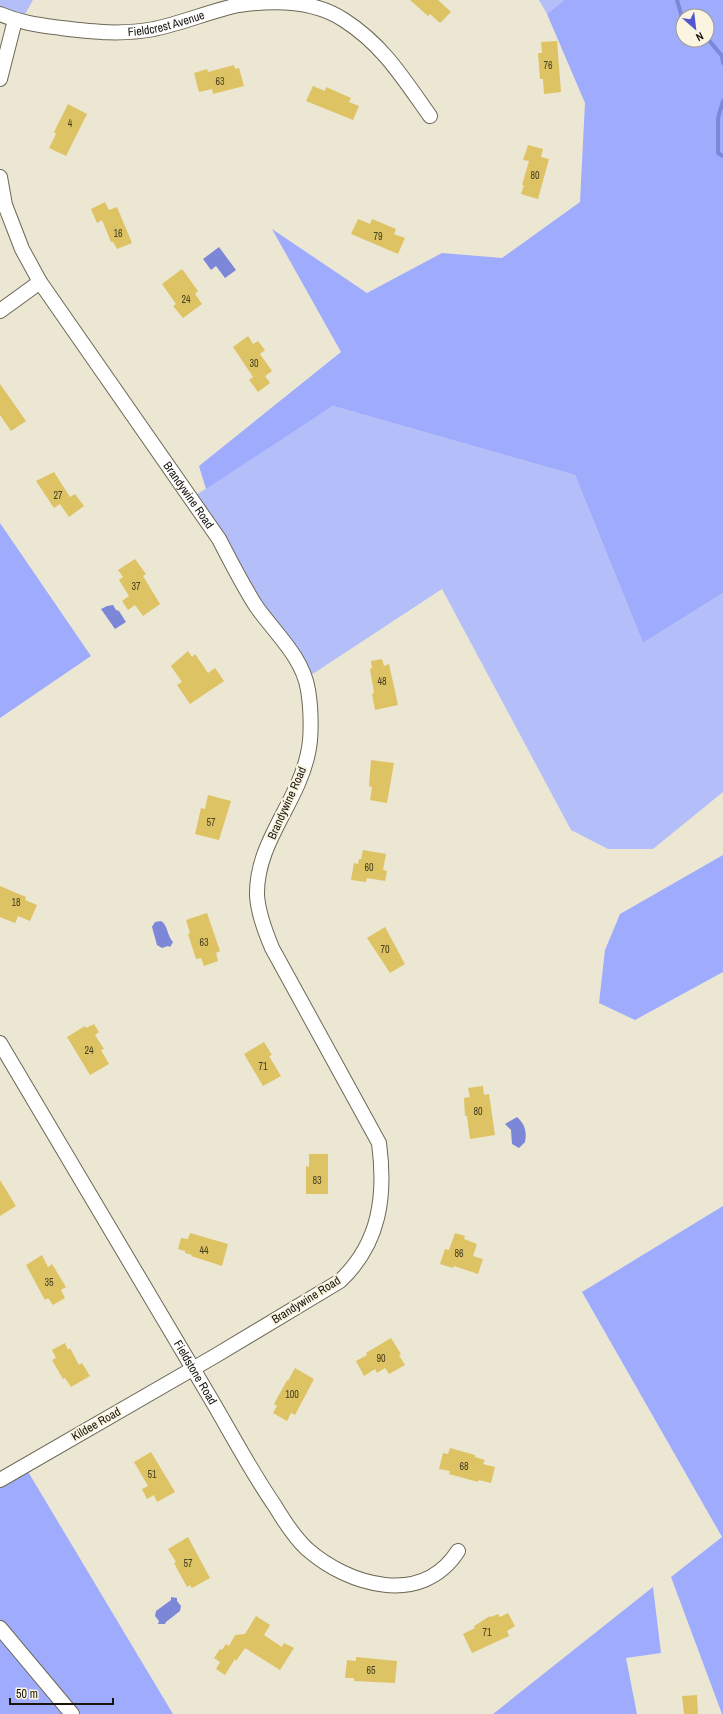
<svg xmlns="http://www.w3.org/2000/svg" width="723" height="1714" viewBox="0 0 723 1714" font-family="'Archivo Narrow',sans-serif">
<style>
.green{fill:#b4bffa}
.forest{fill:#9facfe;fill-rule:evenodd}
.water{fill:#7c87d7}
.lines{fill:none;stroke-linecap:round;stroke-linejoin:round}
.stream{stroke:#7c87d7;stroke-width:4}
.building{fill:#ddc363}
.street-casing{stroke:#6d6856;stroke-width:16}
.street{stroke:#fff;stroke-width:14}
.labels{text-anchor:middle;stroke-width:4;stroke-linejoin:round;paint-order:stroke}
.number-label{font-size:10px;fill:#484023}
.street-label{font-size:12px;fill:#17150e;stroke:#faf4e0}
</style>
<rect width="100%" height="100%" fill="#ece7d3"/>
<!-- green -->
<path class="green" d="M 0,0 L 33,0 L 20,23 L 0,14 Z
M 539,0 L 564,0 L 547,14 Z
M 333,406 L 575,475 L 643,643 L 723,593 L 723,792 L 653,849 L 608,849 L 571,830 L 442,589 L 302,681 L 190,499 Z"/>
<!-- forest -->
<path class="forest" d="M 564,0 L 723,0 L 723,593 L 643,643 L 575,475 L 333,406 L 206,489 L 199,466 L 341,352 L 272,229 L 367,293 L 442,253 L 502,258 L 580,202 L 585,103 L 547,14 ZM 683,16 L 707,16 L 707,40 L 683,40 Z
M 0,523 L 91,656 L 0,718 Z
M 723,855 L 723,972 L 635,1020 L 599,1003 L 605,950 L 620,914 Z
M 723,1206 L 723,1714 L 722,1714 L 671,1577 L 722,1537 L 582,1292 Z
M 24,1465 L 173,1714 L 0,1714 L 0,1478 Z
M 653,1587 L 661,1653 L 626,1658 L 637,1714 L 493,1714 Z"/>
<!-- water -->
<path class="water" d="M 219,247 L 236,270 L 225,278 L 216,266 L 211,270 L 203,259 Z
M 113,605 L 116,610 L 119,611 L 126,622 L 115,629 L 101,609 L 107,606 Z
M 161,921 C 168,925 167,936 173,942 L 170,947 L 168,946 L 162,948 L 157,945 L 152,927 L 155,922 Z
M 517,1117 C 525,1124 527,1132 525,1142 L 519,1148 L 512,1144 L 511,1130 L 505,1124 Z
M 171,1597 L 177,1598 L 177,1601 L 181,1606 L 180,1611 L 166,1622 L 165,1624 L 158,1624 L 159,1621 L 155,1616 L 156,1611 L 171,1600 Z"/>
<g class="lines">
<!-- stream -->
<path class="stream" d="M 677,0 L 683,21
M 707,38 L 722,56 L 723,63
M 723,101 L 718,118 L 718,153 L 723,156"/>
</g>
<!-- building -->
<path class="building" d="M 410,0 L 438,0 L 451,12 L 440,23 L 430,14 L 428,16 Z
M 557,41 L 561,92 L 544,94 L 543,79 L 540,79 L 538,53 L 542,53 L 541,42 Z
M 234,65 L 235,69 L 239,68 L 244,86 L 213,94 L 212,89 L 199,92 L 194,73 L 207,69 L 208,72 Z
M 313,86 L 325,91 L 326,87 L 351,98 L 349,102 L 359,106 L 353,120 L 306,101 Z
M 68,104 L 87,114 L 66,156 L 49,148 L 56,134 L 54,132 Z
M 528,145 L 543,149 L 541,157 L 549,159 L 538,199 L 521,194 L 524,185 L 522,185 L 529,161 L 523,160 Z
M 105,202 L 109,210 L 117,207 L 132,243 L 117,249 L 113,242 L 111,242 L 102,220 L 97,223 L 91,209 Z
M 358,219 L 370,224 L 372,219 L 396,229 L 394,234 L 405,238 L 398,254 L 351,234 Z
M 182,269 L 198,291 L 195,294 L 202,304 L 183,318 L 173,306 L 176,304 L 162,284 Z
M 248,336 L 253,344 L 258,341 L 265,350 L 260,354 L 272,371 L 265,376 L 270,383 L 258,392 L 249,380 L 253,377 L 233,347 Z
M 0,384 L 26,421 L 11,431 L 0,415 Z
M 54,472 L 70,497 L 75,494 L 84,506 L 69,517 L 60,504 L 54,508 L 36,481 Z
M 135,559 L 146,574 L 143,576 L 160,604 L 143,616 L 135,605 L 128,610 L 122,601 L 129,596 L 119,580 L 123,577 L 118,570 Z
M 188,651 L 192,657 L 195,654 L 208,673 L 215,668 L 224,681 L 190,704 L 177,685 L 182,682 L 171,666 Z
M 382,659 L 384,666 L 389,664 L 398,705 L 375,710 L 372,694 L 374,693 L 370,669 L 372,668 L 371,661 Z
M 371,760 L 394,763 L 387,803 L 370,800 L 372,787 L 369,786 Z
M 208,795 L 231,801 L 219,840 L 195,834 L 201,808 L 205,809 Z
M 363,850 L 386,854 L 383,870 L 387,871 L 385,881 L 367,878 L 366,882 L 351,880 L 354,863 L 358,864 L 359,859 L 361,859 Z
M 0,886 L 26,897 L 25,900 L 37,905 L 30,921 L 18,916 L 15,923 L 0,917 Z
M 207,913 L 220,951 L 216,953 L 218,961 L 204,966 L 201,958 L 196,959 L 188,934 L 190,933 L 186,920 Z
M 385,927 L 405,964 L 390,973 L 367,938 Z
M 94,1024 L 99,1032 L 95,1035 L 104,1049 L 101,1050 L 109,1064 L 90,1075 L 67,1037 L 85,1026 L 86,1028 Z
M 264,1042 L 272,1055 L 269,1056 L 281,1076 L 263,1086 L 244,1054 Z
M 483,1086 L 484,1095 L 489,1094 L 495,1135 L 470,1139 L 467,1116 L 465,1116 L 464,1098 L 470,1097 L 468,1088 Z
M 309,1154 L 328,1154 L 328,1194 L 306,1194 L 306,1166 L 309,1167 Z
M 0,1180 L 16,1206 L 0,1216 Z
M 190,1233 L 228,1244 L 222,1266 L 191,1256 L 192,1255 L 185,1253 L 185,1251 L 178,1249 L 181,1238 L 188,1239 Z
M 455,1233 L 465,1236 L 464,1239 L 477,1244 L 473,1256 L 483,1259 L 478,1274 L 454,1266 L 453,1268 L 440,1264 L 445,1249 L 449,1250 Z
M 42,1255 L 48,1267 L 52,1264 L 66,1287 L 61,1290 L 65,1298 L 53,1305 L 48,1298 L 45,1300 L 26,1265 Z
M 391,1338 L 401,1354 L 399,1355 L 405,1365 L 389,1374 L 385,1368 L 377,1373 L 375,1369 L 364,1376 L 356,1361 L 367,1355 L 366,1353 Z
M 65,1343 L 68,1350 L 70,1348 L 79,1365 L 82,1363 L 90,1376 L 71,1387 L 65,1378 L 63,1379 L 52,1360 L 56,1358 L 52,1350 Z
M 295,1368 L 314,1379 L 295,1415 L 291,1413 L 287,1421 L 273,1413 L 277,1406 L 274,1404 L 287,1380 L 288,1381 Z
M 450,1448 L 475,1455 L 475,1457 L 485,1460 L 483,1464 L 495,1467 L 491,1483 L 479,1480 L 478,1482 L 449,1474 L 450,1471 L 439,1469 L 443,1453 L 448,1454 Z
M 151,1452 L 175,1492 L 157,1502 L 154,1495 L 147,1499 L 142,1489 L 148,1486 L 134,1462 Z
M 188,1537 L 210,1578 L 192,1588 L 190,1585 L 187,1587 L 174,1563 L 176,1562 L 168,1549 Z
M 508,1613 L 515,1626 L 507,1631 L 509,1636 L 472,1653 L 463,1634 L 475,1628 L 474,1626 L 490,1616 L 491,1617 L 498,1614 L 500,1617 Z
M 256,1616 L 270,1625 L 264,1635 L 282,1647 L 284,1643 L 294,1648 L 280,1670 L 245,1648 L 236,1661 L 235,1659 L 225,1675 L 216,1669 L 220,1662 L 214,1658 L 220,1649 L 222,1650 L 226,1644 L 229,1646 L 235,1635 L 245,1634 Z
M 356,1657 L 397,1661 L 395,1683 L 354,1681 L 354,1678 L 345,1678 L 347,1660 L 356,1661 Z
M 697,1695 L 698,1714 L 684,1714 L 682,1696 Z"/>
<g class="lines">
<defs>
<g id="street">
<path id="s1" d="M 0,14 C 21,23 39,25 61,28 C 95,32 121,35 154,29 C 183,23 210,11 239,5 C 273,0 314,0 344,20 C 383,45 403,78 430,116"/>
<path d="M 0,79 L 15,20"/>
<path id="s2" d="M 0,177 L 5,205 L 22,249 L 40,282 L 219,539 C 231,562 242,584 256,606 C 274,632 303,657 308,690 C 311,707 312,737 308,753 C 298,803 256,842 257,895 C 258,913 265,931 272,948 L 379,1143 C 386,1196 380,1243 340,1281 L 215,1356 L 0,1480"/>
<path d="M 0,311 L 40,282"/>
<path id="s3" d="M 0,1043 C 70,1160 139,1277 208,1394 C 230,1431 250,1470 275,1506 C 284,1521 294,1537 307,1549 C 349,1586 422,1607 458,1551"/>
<path d="M 0,1628 L 72,1714"/>
</g>
</defs>
<!-- street casing -->
<use href="#street" class="street-casing"/>
<!-- street -->
<use href="#street" class="street"/>
</g>
<g class="labels">
<!-- number labels -->
<g class="number-label">
<text x="548" y="69">76</text>
<text x="220" y="85">63</text>
<text x="70" y="127">4</text>
<text x="535" y="179">80</text>
<text x="118" y="237">16</text>
<text x="378" y="240">79</text>
<text x="186" y="303">24</text>
<text x="254" y="367">30</text>
<text x="58" y="499">27</text>
<text x="136" y="590">37</text>
<text x="382" y="685">48</text>
<text x="211" y="826">57</text>
<text x="369" y="871">60</text>
<text x="16" y="906">18</text>
<text x="204" y="946">63</text>
<text x="385" y="953">70</text>
<text x="89" y="1054">24</text>
<text x="263" y="1070">71</text>
<text x="478" y="1115">80</text>
<text x="317" y="1184">83</text>
<text x="204" y="1254">44</text>
<text x="459" y="1257">86</text>
<text x="49" y="1286">35</text>
<text x="381" y="1362">90</text>
<text x="292" y="1398">100</text>
<text x="464" y="1470">68</text>
<text x="152" y="1478">51</text>
<text x="188" y="1567">57</text>
<text x="487" y="1636">71</text>
<text x="371" y="1674">65</text>
</g>
<!-- street labels -->
<g class="street-label">
<text dy="4" stroke="none"><textPath href="#s1" startOffset="169">Fieldcrest Avenue</textPath></text>
<text dy="4" stroke="none"><textPath href="#s2" startOffset="373">Brandywine Road</textPath></text>
<text transform="translate(287 803) rotate(-66)" y="4">Brandywine Road</text>
<text transform="translate(306 1300) rotate(-32)" y="4">Brandywine Road</text>
<text dy="4" stroke="none"><textPath href="#s3" startOffset="383">Fieldstone Road</textPath></text>
<text transform="translate(96 1424) rotate(-30)" y="4">Kildee Road</text>
</g>
</g>
<!-- north arrow -->
<g transform="translate(695 28) rotate(152)"><circle r="19" fill="#faf4e0" stroke="#9f9b8c"/>
<path d="M0-3L7 15L0 10L-7 15Z" fill="#5257cd"/>
<text y="-6" font-size="11" font-weight="bold" text-anchor="middle" fill="#17150e">N</text>
</g>
<!-- scale -->
<path d="M10 1698v6h103v-6" fill="none" stroke="#17150e" stroke-width="2"/>
<text x="16" y="1698" font-size="12" fill="#17150e" stroke="#faf4e0" stroke-width="3" paint-order="stroke">50 m</text>
</svg>
